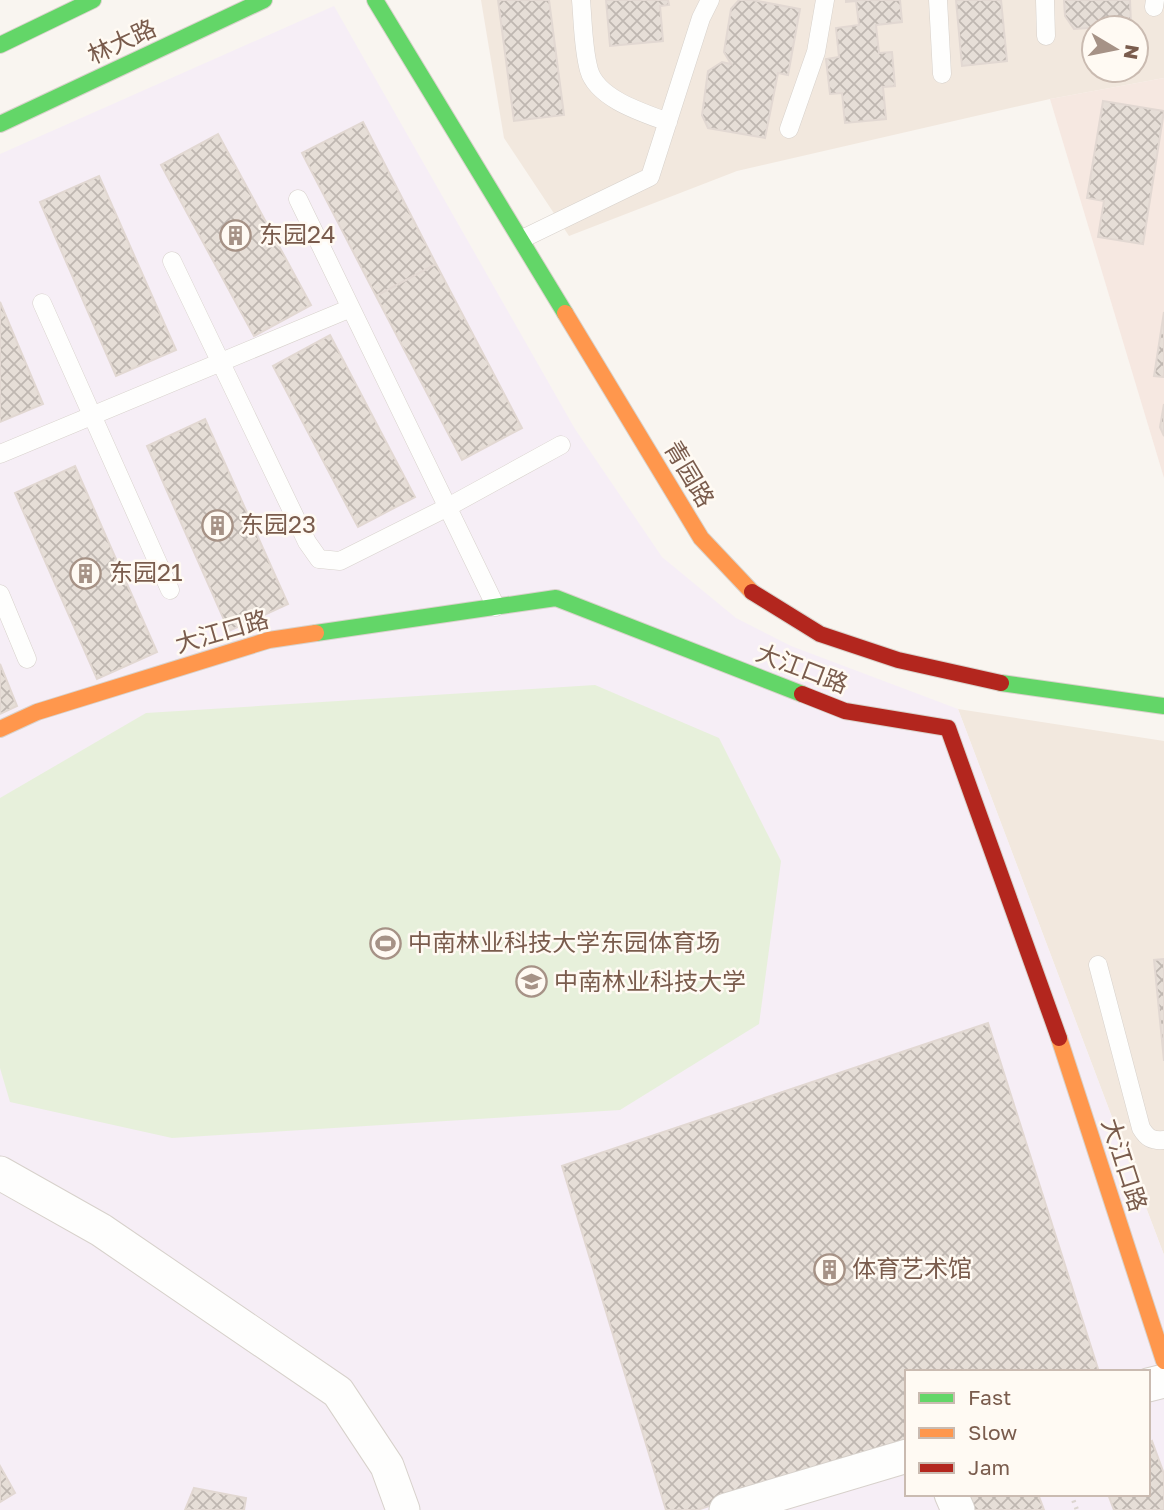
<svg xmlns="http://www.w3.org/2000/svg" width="1164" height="1510" viewBox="0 0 1164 1510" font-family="'Golos Text','Noto Sans SC',sans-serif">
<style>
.residential{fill:#f2e8de;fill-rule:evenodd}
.commercial{fill:#f6e8e1}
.education{fill:#f6eef6;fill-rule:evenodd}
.pitch{fill:#e7f0db}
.building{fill:url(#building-cross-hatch);stroke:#e2d8d2;stroke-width:2}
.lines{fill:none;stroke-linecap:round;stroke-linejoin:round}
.lane-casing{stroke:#d7d1cb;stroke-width:19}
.street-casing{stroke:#d7d1cb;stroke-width:35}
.fast-casing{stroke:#d9d2cb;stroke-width:18}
.slow-casing{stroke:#d9d2cb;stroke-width:18}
.jam-casing{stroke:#d9d2cb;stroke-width:18}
.path{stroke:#dcd5d0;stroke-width:4.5;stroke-dasharray:2 5;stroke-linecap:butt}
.lane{stroke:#fefefd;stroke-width:18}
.street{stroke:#fefefd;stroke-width:33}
.fast{stroke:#63d668;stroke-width:16}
.slow{stroke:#ff974d;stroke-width:16}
.jam{stroke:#b3261e;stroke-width:16}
.labels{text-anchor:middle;stroke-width:5;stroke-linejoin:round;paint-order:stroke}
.street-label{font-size:24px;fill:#7a5c4d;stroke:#fffaf3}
.poi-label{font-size:24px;fill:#7a5c4d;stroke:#fffaf3;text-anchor:start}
</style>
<defs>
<pattern id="building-cross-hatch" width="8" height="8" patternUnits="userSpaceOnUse" patternTransform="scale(1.75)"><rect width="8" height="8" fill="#e6ded7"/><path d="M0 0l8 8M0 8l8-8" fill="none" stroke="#bfb7b1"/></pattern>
</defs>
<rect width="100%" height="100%" fill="#f9f5f0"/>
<!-- residential -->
<path class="residential" d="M 481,0 L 1164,0 L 1164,78 L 1050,99 L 737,171 L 569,236 L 504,138 ZM 1094,28 L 1136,28 L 1136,70 L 1094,70 Z
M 958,709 L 1164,741 L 1164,1255 Z"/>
<!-- commercial -->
<path class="commercial" d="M 1164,78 L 1164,478 L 1050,99 Z"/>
<!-- education -->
<path class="education" d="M 334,6 L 575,429 L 662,557 L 736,618 L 791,646 L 958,709 L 1164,1255 L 1164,1510 L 0,1510 L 0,154 ZM 907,1372 L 1148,1372 L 1148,1494 L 907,1494 Z"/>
<!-- pitch -->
<path class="pitch" d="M 595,685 L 719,738 L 781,861 L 759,1024 L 620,1110 L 172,1138 L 10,1102 L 0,1068 L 0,798 L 146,713 Z"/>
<!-- building -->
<path class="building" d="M 498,0 L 549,0 L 564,115 L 514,121 Z
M 606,0 L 668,0 L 669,5 L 660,6 L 663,41 L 610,46 Z
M 739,0 L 752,0 L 800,9 L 788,75 L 778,73 L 765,138 L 708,128 L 702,115 L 708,71 L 722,62 L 731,64 L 724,52 L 731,9 Z
M 846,0 L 900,0 L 902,22 L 876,25 L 879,53 L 892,52 L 895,86 L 883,87 L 886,119 L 845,123 L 842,93 L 830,94 L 826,59 L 839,57 L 836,28 L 859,25 L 856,1 L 846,2 Z
M 956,0 L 1001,0 L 1007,61 L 962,66 Z
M 1064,0 L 1130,0 L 1131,25 L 1074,29 L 1065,16 Z
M 1103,101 L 1164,111 L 1143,244 L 1098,237 L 1104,201 L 1087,198 Z
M 363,122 L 436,264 L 376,296 L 302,153 Z
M 218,134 L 311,305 L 254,336 L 161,165 Z
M 99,176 L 176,350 L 116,376 L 40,202 Z
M 436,264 L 522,428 L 462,460 L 376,296 Z
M 0,302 L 43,404 L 0,422 Z
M 1164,312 L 1164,377 L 1154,376 Z
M 330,335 L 415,497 L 358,527 L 273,366 Z
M 1164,404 L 1164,436 L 1160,427 Z
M 205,419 L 288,604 L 229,631 L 147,446 Z
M 75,466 L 157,652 L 97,679 L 15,493 Z
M 0,664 L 17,706 L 0,714 Z
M 1164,959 L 1164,1061 L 1154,960 Z
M 988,1023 L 1099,1372 L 907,1372 L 907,1441 L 697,1510 L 666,1510 L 562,1166 Z
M 1152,1441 L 1164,1474 L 1164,1510 L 1114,1510 L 1108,1494 L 1148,1494 L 1148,1443 Z
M 0,1466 L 15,1493 L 0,1502 Z
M 194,1488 L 246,1498 L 244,1510 L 185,1510 Z
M 959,1494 L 1038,1494 L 1044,1510 L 964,1510 Z"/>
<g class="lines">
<defs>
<path id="lane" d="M 581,0 C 583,22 583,49 589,70 C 597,99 644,113 668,122
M 938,0 L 942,74
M 1045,0 L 1046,36
M 1154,7 L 1155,0
M 789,129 L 816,52 L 825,0
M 298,199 L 496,607
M 522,239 L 650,177 L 701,18 L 710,0
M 172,261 L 307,542 L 319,559 L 340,561 L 448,507 L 561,445
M 42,303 L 170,590
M 0,454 L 351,308
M 0,594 L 27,659
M 1098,965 L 1141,1128 C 1147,1138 1152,1141 1164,1140"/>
<path id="street" d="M 0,1173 L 101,1230 L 338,1392 L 387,1466 L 403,1510
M 1148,1385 L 1164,1381
M 951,1494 L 958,1510
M 726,1510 L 907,1456"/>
<path id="fast" d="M 375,0 L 565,313
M 0,45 L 93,0
M 0,124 L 264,0
M 316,633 L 556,598 L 802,694
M 1001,683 L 1164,706"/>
<path id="slow" d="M 565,313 L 701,538 L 752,592
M 0,729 L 37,712 L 269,640 L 316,633
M 1059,1038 L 1164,1361"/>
<path id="jam" d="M 752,592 L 820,634 L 898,660 L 1001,683
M 802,694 L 845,711 L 948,728 L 1059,1038"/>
</defs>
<!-- lane casing -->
<use href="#lane" class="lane-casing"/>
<!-- street casing -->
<use href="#street" class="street-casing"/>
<!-- fast casing -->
<use href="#fast" class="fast-casing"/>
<!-- slow casing -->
<use href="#slow" class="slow-casing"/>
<!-- jam casing -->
<use href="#jam" class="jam-casing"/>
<!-- path -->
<path class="path" d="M 1071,1494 L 1077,1510"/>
<!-- lane -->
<use href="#lane" class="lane"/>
<!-- street -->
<use href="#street" class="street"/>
<!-- fast -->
<use href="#fast" class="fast"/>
<!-- slow -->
<use href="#slow" class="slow"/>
<!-- jam -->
<use href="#jam" class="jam"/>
</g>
<!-- icons -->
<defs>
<symbol id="building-ring" viewBox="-11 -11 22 22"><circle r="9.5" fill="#fffaf3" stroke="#a69286" stroke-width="1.5"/><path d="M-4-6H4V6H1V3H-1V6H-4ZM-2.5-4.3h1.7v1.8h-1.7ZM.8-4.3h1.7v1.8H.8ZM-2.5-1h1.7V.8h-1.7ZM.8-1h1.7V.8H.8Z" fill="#a69286"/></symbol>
<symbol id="stadium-ring" viewBox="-11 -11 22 22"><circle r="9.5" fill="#fffaf3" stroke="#a69286" stroke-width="1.5"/><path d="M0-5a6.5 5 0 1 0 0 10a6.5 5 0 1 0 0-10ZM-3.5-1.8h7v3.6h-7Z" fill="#a69286"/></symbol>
<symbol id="university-ring" viewBox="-11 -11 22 22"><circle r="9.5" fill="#fffaf3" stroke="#a69286" stroke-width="1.5"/><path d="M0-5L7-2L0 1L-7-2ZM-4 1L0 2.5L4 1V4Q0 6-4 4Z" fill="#a69286"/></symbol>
</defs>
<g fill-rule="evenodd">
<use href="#building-ring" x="218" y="218" width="35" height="35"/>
<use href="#building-ring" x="200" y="508" width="35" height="35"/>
<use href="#building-ring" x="68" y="556" width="35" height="35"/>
<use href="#stadium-ring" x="368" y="926" width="35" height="35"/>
<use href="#university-ring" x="514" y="964" width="35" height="35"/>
<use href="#building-ring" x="812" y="1252" width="35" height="35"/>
</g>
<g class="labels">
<!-- street labels -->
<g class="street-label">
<text transform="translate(122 42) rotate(-25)" y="8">林大路</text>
<text transform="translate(689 474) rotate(59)" y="8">青园路</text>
<text transform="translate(222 632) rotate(-16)" y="8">大江口路</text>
<text transform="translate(802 669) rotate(21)" y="8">大江口路</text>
<text transform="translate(1124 1165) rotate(72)" y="8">大江口路</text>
</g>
<!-- poi labels -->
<g class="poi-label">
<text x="259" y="243">东园24</text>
<text x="240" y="533">东园23</text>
<text x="109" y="581">东园21</text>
<text x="408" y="951">中南林业科技大学东园体育场</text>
<text x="554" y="990">中南林业科技大学</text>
<text x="852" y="1277">体育艺术馆</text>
</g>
</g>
<!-- legend -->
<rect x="905" y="1370" width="245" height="126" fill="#fffaf3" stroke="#cabbb1" stroke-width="2"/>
<rect x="919" y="1393" width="35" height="10" fill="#63d668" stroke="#cabbb1" stroke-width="2"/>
<text x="968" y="1405" font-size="21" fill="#7a5c4d">Fast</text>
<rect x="919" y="1428" width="35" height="10" fill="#ff974d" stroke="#cabbb1" stroke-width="2"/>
<text x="968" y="1440" font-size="21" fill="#7a5c4d">Slow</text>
<rect x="919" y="1463" width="35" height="10" fill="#b3261e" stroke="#cabbb1" stroke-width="2"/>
<text x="968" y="1475" font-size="21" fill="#7a5c4d">Jam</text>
<!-- north arrow -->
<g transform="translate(1115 49) rotate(100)"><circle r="33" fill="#fffaf3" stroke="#cabbb1" stroke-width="2"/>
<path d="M0-5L12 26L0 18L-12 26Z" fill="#a69286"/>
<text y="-10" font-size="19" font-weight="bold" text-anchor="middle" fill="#7a5c4d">N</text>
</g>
</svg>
